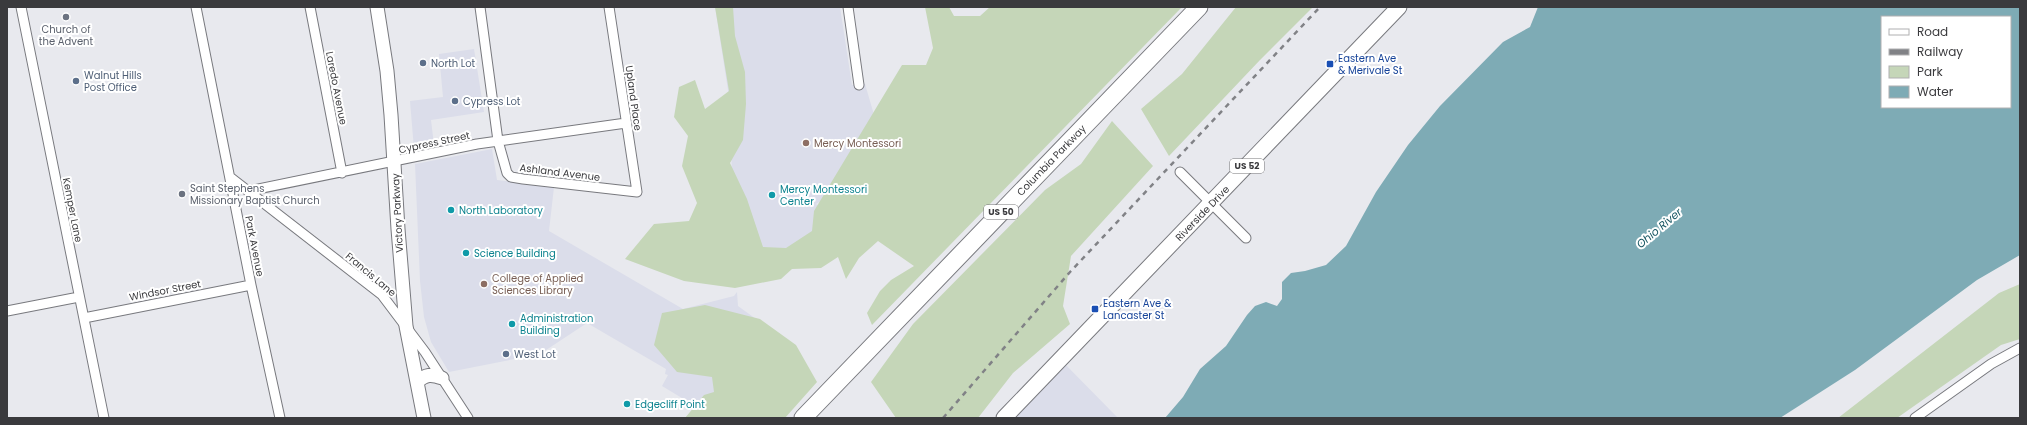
<svg xmlns="http://www.w3.org/2000/svg" width="2027" height="425" viewBox="0 0 2027 425" font-family="Poppins,sans-serif">
<style>
.built{fill:#dbddea}
.green{fill:#c5d6b8}
.water{fill:#7eabb5;fill-rule:evenodd}
.lines{fill:none;stroke-linecap:round;stroke-linejoin:round}
.street-casing{stroke:#78797e;stroke-width:11}
.secondary-casing{stroke:#78797e;stroke-width:15}
.primary-casing{stroke:#78797e;stroke-width:17}
.highway-casing{stroke:#78797e;stroke-width:19}
.street{stroke:#fff;stroke-width:9}
.secondary{stroke:#fff;stroke-width:13}
.primary{stroke:#fff;stroke-width:15}
.highway{stroke:#fff;stroke-width:17}
.rail{stroke:#818286;stroke-width:2.5;stroke-dasharray:5 5;stroke-linecap:butt}
.worship-dot{fill:#6b7280;stroke:#fff;stroke-width:1.5}
.service-dot{fill:#5c6f8a;stroke:#fff;stroke-width:1.5}
.transit-dot{fill:#1a4fb4;stroke:#fff;stroke-width:1.5}
.education-dot{fill:#8d6e63;stroke:#fff;stroke-width:1.5}
.culture-dot{fill:#0f9aa8;stroke:#fff;stroke-width:1.5}
.labels{text-anchor:middle;stroke-width:4;stroke-linejoin:round;paint-order:stroke}
.shield{fill:#fff;stroke:#757577;stroke-width:1}
.shield-label{font-size:9px;font-weight:bold;fill:#3a3a3d}
.worship-label{font-size:10px;fill:#5b616d;stroke:#fff}
.transit-label{font-size:10px;fill:#164399;stroke:#fff;text-anchor:start}
.service-label{font-size:10px;fill:#4e5e75;stroke:#fff;text-anchor:start}
.street-label{font-size:10px;fill:#3a3a3d;stroke:#fff}
.education-label{font-size:10px;fill:#785e54;stroke:#fff;text-anchor:start}
.culture-label{font-size:10px;fill:#0d838f;stroke:#fff;text-anchor:start}
.water-label{font-size:11px;font-style:italic;fill:#185763;stroke:#fff}
</style>
<rect width="100%" height="100%" fill="#e8e9ee"/>
<!-- built -->
<path class="built" d="M 715,7 L 840,7 L 852,85 L 865,84 L 887,159 L 816,204 L 821,208 L 813,238 L 782,252 L 734,261 L 730,103 Z
M 474,49 L 484,112 L 431,120 L 434,145 L 414,149 L 410,101 L 443,97 L 439,54 Z
M 492,149 L 497,180 L 554,187 L 549,231 L 683,309 L 734,296 L 737,292 L 738,306 L 798,349 L 784,363 L 715,418 L 662,386 L 668,375 L 665,374 L 666,369 L 587,323 L 540,354 L 449,372 L 431,342 L 424,317 L 420,281 L 415,164 Z
M 1061,360 L 1118,418 L 1004,418 Z"/>
<!-- green -->
<path class="green" d="M 715,7 L 733,7 L 735,36 L 745,72 L 746,104 L 743,140 L 730,163 L 747,199 L 763,247 L 786,248 L 812,231 L 814,211 L 902,65 L 926,65 L 933,48 L 925,7 L 949,7 L 954,16 L 980,16 L 990,7 L 1182,7 L 872,325 L 867,313 L 880,291 L 891,280 L 914,266 L 878,241 L 859,258 L 846,279 L 838,257 L 821,268 L 792,269 L 781,279 L 735,288 L 684,281 L 625,259 L 654,224 L 689,221 L 697,203 L 682,166 L 688,136 L 674,117 L 679,87 L 695,80 L 705,109 L 729,91 Z
M 1236,7 L 1313,7 L 1260,60 L 1169,156 L 1141,109 L 1182,74 Z
M 1112,121 L 1153,166 L 1071,256 L 1063,306 L 1070,324 L 1013,373 L 978,418 L 896,418 L 871,382 L 913,324 L 1045,190 L 1081,164 Z
M 2020,284 L 2020,339 L 2001,345 L 1897,418 L 1838,418 L 1999,293 Z
M 705,305 L 760,319 L 796,345 L 817,382 L 785,418 L 685,418 L 704,395 L 714,392 L 712,377 L 677,372 L 654,345 L 662,313 Z"/>
<!-- water -->
<path class="water" d="M 1538,7 L 2020,7 L 2020,255 L 1977,280 L 1855,370 L 1780,418 L 1165,418 L 1183,397 L 1200,369 L 1226,346 L 1247,315 L 1255,306 L 1266,302 L 1277,306 L 1282,299 L 1282,282 L 1291,273 L 1305,271 L 1326,265 L 1346,246 L 1376,192 L 1408,145 L 1440,106 L 1503,42 L 1530,27 ZM 1882,17 L 2010,17 L 2010,107 L 1882,107 Z"/>
<g class="lines">
<defs>
<path id="street" d="M 21,7 L 104,418
M 196,7 L 251,285 L 280,418
M 310,7 L 342,173
M 480,7 L 498,141 L 507,173 L 511,177 L 523,179 L 637,192 L 609,7
M 848,7 L 859,85
M 1180,172 L 1246,238
M 230,177 L 382,295 L 425,352 L 468,418
M 248,191 L 477,144 L 626,123
M 7,311 L 79,297
M 84,318 L 251,285
M 1915,418 L 1991,364 L 2020,348"/>
<path id="secondary" d="M 377,7 L 387,71 L 391,115 L 398,229 L 406,326 L 424,418
M 417,382 C 426,374 431,374 442,378"/>
<path id="primary" d="M 1004,418 L 1399,7"/>
<path id="highway" d="M 803,418 L 1199,7"/>
</defs>
<!-- street casing -->
<use href="#street" class="street-casing"/>
<!-- secondary casing -->
<use href="#secondary" class="secondary-casing"/>
<!-- primary casing -->
<use href="#primary" class="primary-casing"/>
<!-- highway casing -->
<use href="#highway" class="highway-casing"/>
<!-- street -->
<use href="#street" class="street"/>
<!-- secondary -->
<use href="#secondary" class="secondary"/>
<!-- primary -->
<use href="#primary" class="primary"/>
<!-- highway -->
<use href="#highway" class="highway"/>
<!-- rail -->
<path class="rail" d="M 943,418 L 1070,272 L 1320,7"/>
</g>
<!-- markers -->
<g class="worship-dot">
<circle cx="66" cy="17" r="4"/>
<circle cx="182" cy="194" r="4"/>
</g>
<g class="service-dot">
<circle cx="423" cy="63" r="4"/>
<circle cx="76" cy="81" r="4"/>
<circle cx="455" cy="101" r="4"/>
<circle cx="506" cy="354" r="4"/>
</g>
<g class="transit-dot">
<rect x="1326" y="60" width="8" height="8" rx="2"/>
<rect x="1091" y="305" width="8" height="8" rx="2"/>
</g>
<g class="education-dot">
<circle cx="806" cy="143" r="4"/>
<circle cx="484" cy="284" r="4"/>
</g>
<g class="culture-dot">
<circle cx="772" cy="195" r="4"/>
<circle cx="451" cy="210" r="4"/>
<circle cx="466" cy="253" r="4"/>
<circle cx="512" cy="324" r="4"/>
<circle cx="627" cy="404" r="4"/>
</g>
<g class="labels">
<!-- shield labels -->
<g class="shield">
<rect x="1230" y="159" width="34" height="14" rx="3"/>
<rect x="984" y="205" width="34" height="14" rx="3"/>
</g>
<g class="shield-label">
<text x="1247" y="169">US 52</text>
<text x="1001" y="215">US 50</text>
</g>
<!-- worship labels -->
<g class="worship-label">
<text x="66" y="33">Church of<tspan x="66" dy="12">the Advent</tspan></text>
<text x="190" y="192" text-anchor="start">Saint Stephens<tspan x="190" dy="12">Missionary Baptist Church</tspan></text>
</g>
<!-- transit labels -->
<g class="transit-label">
<text x="1338" y="62">Eastern Ave<tspan x="1338" dy="12">&amp; Merivale St</tspan></text>
<text x="1103" y="307">Eastern Ave &amp;<tspan x="1103" dy="12">Lancaster St</tspan></text>
</g>
<!-- service labels -->
<g class="service-label">
<text x="431" y="67">North Lot</text>
<text x="84" y="79">Walnut Hills<tspan x="84" dy="12">Post Office</tspan></text>
<text x="463" y="105">Cypress Lot</text>
<text x="514" y="358">West Lot</text>
</g>
<!-- street labels -->
<g class="street-label">
<text transform="translate(337 88) rotate(79)" y="4">Laredo Avenue</text>
<text transform="translate(634 98) rotate(82)" y="4">Upland Place</text>
<text transform="translate(434 142) rotate(-12)" y="4">Cypress Street</text>
<text transform="translate(1051 160) rotate(-46)" y="4">Columbia Parkway</text>
<text transform="translate(560 172) rotate(7)" y="4">Ashland Avenue</text>
<text transform="translate(73 210) rotate(79)" y="4">Kemper Lane</text>
<text transform="translate(397 213) rotate(-93)" y="4">Victory Parkway</text>
<text transform="translate(1202 213) rotate(-46)" y="4">Riverside Drive</text>
<text transform="translate(255 246) rotate(79)" y="4">Park Avenue</text>
<text transform="translate(371 274) rotate(40)" y="4">Francis Lane</text>
<text transform="translate(165 290) rotate(-11)" y="4">Windsor Street</text>
</g>
<!-- education labels -->
<g class="education-label">
<text x="814" y="147">Mercy Montessori</text>
<text x="492" y="282">College of Applied<tspan x="492" dy="12">Sciences Library</tspan></text>
</g>
<!-- culture labels -->
<g class="culture-label">
<text x="780" y="193">Mercy Montessori<tspan x="780" dy="12">Center</tspan></text>
<text x="459" y="214">North Laboratory</text>
<text x="474" y="257">Science Building</text>
<text x="520" y="322">Administration<tspan x="520" dy="12">Building</tspan></text>
<text x="635" y="408">Edgecliff Point</text>
</g>
<!-- water labels -->
<g class="water-label">
<text transform="translate(1659 228) rotate(-40)" y="4">Ohio River</text>
</g>
</g>
<!-- border -->
<rect width="2027" height="425" fill="none" stroke="#3a3a3d" stroke-width="16"/>
<!-- legend -->
<rect x="1881" y="16" width="130" height="92" fill="#ffffff" stroke="#b0b0b1"/>
<rect x="1889" y="29" width="20" height="6" fill="#ffffff" stroke="#b0b0b1"/>
<text x="1917" y="36" font-size="12" fill="#3a3a3d">Road</text>
<rect x="1889" y="49" width="20" height="6" fill="#818286" stroke="#b0b0b1"/>
<text x="1917" y="56" font-size="12" fill="#3a3a3d">Railway</text>
<rect x="1889" y="66" width="20" height="12" fill="#c5d6b8" stroke="#b0b0b1"/>
<text x="1917" y="76" font-size="12" fill="#3a3a3d">Park</text>
<rect x="1889" y="86" width="20" height="12" fill="#7eabb5" stroke="#b0b0b1"/>
<text x="1917" y="96" font-size="12" fill="#3a3a3d">Water</text>
</svg>
